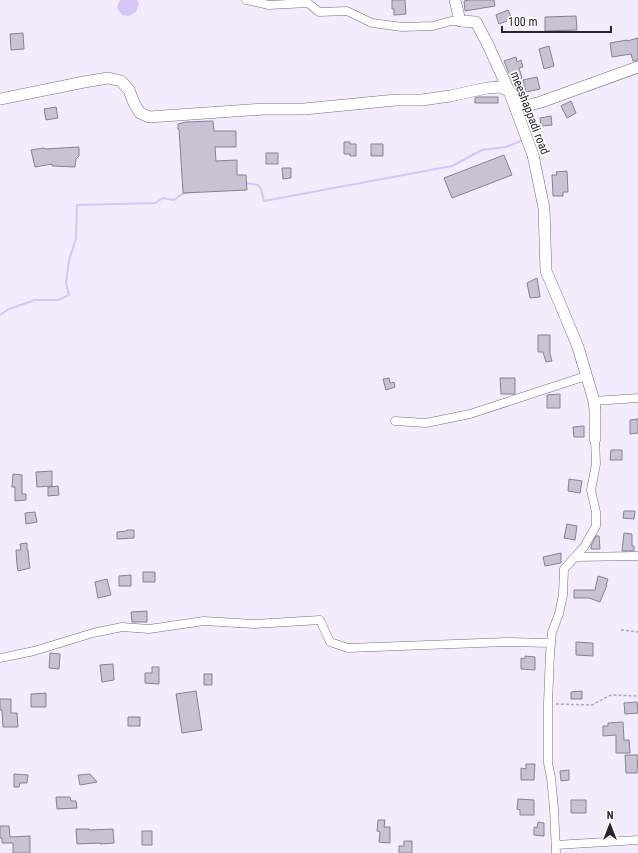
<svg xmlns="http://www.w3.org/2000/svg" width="638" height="853" viewBox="0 0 638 853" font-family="'Roboto Condensed',sans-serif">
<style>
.water{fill:#d7c5f6}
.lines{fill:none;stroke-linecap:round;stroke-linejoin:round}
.stream{stroke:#d7c5f6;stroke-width:2}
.building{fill:#c8c2d2;stroke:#878290}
.street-casing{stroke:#736e7c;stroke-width:9}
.secondary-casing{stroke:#736e7c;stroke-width:12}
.path{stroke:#ada9b6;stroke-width:1.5;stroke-dasharray:3 2;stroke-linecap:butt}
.street{stroke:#fff;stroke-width:8}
.secondary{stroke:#fff;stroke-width:11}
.labels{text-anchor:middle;stroke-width:3.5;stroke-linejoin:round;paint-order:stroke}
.street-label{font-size:12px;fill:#27252b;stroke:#fff}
</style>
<rect width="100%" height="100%" fill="#f2ecfd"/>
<!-- water -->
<path class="water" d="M 121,0 L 137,0 L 139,3 L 136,12 L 129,16 L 122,15 L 117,8 L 119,2 Z"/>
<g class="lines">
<!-- stream -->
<path class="stream" d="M 245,183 L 258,185 L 261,189 L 264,201 L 452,166 L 482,150 L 506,147 L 521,141
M 0,315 L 9,309 L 35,300 L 58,300 L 69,295 L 66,283 L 69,260 L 76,239 L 77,205 L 155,203 L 163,198 L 174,200 L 182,194 L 190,192"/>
</g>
<!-- building -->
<path class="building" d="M 392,0 L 405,0 L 406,14 L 394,15 L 394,9 L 392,9 Z
M 469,0 L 494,0 L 495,6 L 465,11 L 464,1 Z
M 508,10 L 512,19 L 499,24 L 496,15 Z
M 576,16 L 577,30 L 545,31 L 545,17 Z
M 23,33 L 24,49 L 11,50 L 10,34 Z
M 638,38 L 638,60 L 633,61 L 631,54 L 612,57 L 610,43 L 627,40 L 627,41 Z
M 549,46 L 554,66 L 544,69 L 539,49 Z
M 516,57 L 517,62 L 521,60 L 523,67 L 519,68 L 522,78 L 512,81 L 504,61 Z
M 537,77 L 540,89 L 526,92 L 523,80 Z
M 477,97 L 498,97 L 498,103 L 475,103 L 475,98 Z
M 571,101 L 576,113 L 567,118 L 561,106 Z
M 56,107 L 58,118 L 46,120 L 44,109 Z
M 551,116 L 552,125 L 541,126 L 540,118 Z
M 213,121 L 214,131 L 236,131 L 236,147 L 215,147 L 216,161 L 237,160 L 237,175 L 246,175 L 247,190 L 183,193 L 179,129 L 178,129 L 178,124 L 186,122 Z
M 344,142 L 350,142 L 350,144 L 356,144 L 356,156 L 350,156 L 350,154 L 344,154 Z
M 371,144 L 383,144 L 383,156 L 371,156 Z
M 79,147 L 79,156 L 76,159 L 75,167 L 52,166 L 52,164 L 35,167 L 31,150 L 44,148 L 45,149 Z
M 266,153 L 278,153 L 278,164 L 266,164 Z
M 504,155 L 512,175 L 452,198 L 444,178 Z
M 282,168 L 291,168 L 291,178 L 283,179 Z
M 567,171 L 568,192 L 563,192 L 563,196 L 553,196 L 552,175 L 557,175 L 556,172 Z
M 537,278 L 540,297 L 530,298 L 527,283 Z
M 538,335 L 550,335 L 550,354 L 552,361 L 546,362 L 543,352 L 538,352 Z
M 389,378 L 390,383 L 394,382 L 395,387 L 386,390 L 383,379 Z
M 500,378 L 515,378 L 515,394 L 501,394 Z
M 560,394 L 560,408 L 547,408 L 547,395 Z
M 638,419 L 638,433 L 630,434 L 630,420 Z
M 584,426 L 584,437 L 574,437 L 573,427 Z
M 611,450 L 622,450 L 622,460 L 610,460 Z
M 52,471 L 52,486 L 37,487 L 36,472 Z
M 13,474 L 22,475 L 22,494 L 26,494 L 26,500 L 15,501 L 15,487 L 12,487 Z
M 569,479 L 582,481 L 580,493 L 568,491 Z
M 58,486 L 59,495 L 48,496 L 48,487 Z
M 624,511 L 635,511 L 634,519 L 623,518 Z
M 35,512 L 37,522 L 26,524 L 25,513 Z
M 567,524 L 577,526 L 575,540 L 564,538 Z
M 127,530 L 134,530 L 134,538 L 117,539 L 117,532 L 127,531 Z
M 624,533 L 632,534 L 632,546 L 634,546 L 634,551 L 622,551 Z
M 596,536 L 599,536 L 600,549 L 591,549 L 591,546 Z
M 27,543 L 27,550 L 28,550 L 29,561 L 30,568 L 18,571 L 17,565 L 16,550 L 21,550 L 20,544 Z
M 561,553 L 561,563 L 545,566 L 543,557 Z
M 143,572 L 155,572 L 155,582 L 143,582 Z
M 131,575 L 131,586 L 119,586 L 119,576 Z
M 598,576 L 608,579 L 606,585 L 607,585 L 600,602 L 589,598 L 574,598 L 574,590 L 595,590 Z
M 107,579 L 111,595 L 98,598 L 95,582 Z
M 147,611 L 147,622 L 132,622 L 131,612 Z
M 576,642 L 593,643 L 593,656 L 576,655 Z
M 50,653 L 60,654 L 59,669 L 49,668 Z
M 525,656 L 535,657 L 535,670 L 521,669 L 521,658 L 525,659 Z
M 113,664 L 114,680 L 102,682 L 100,665 Z
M 152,667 L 159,667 L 159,684 L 145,683 L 145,673 L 152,673 Z
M 204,674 L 212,674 L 212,685 L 204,685 Z
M 196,691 L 202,730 L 182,733 L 176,694 Z
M 582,691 L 582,699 L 571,699 L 571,692 Z
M 46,693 L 46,707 L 31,707 L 31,694 Z
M 0,699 L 11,699 L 11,713 L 17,713 L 18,727 L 3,727 L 2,710 L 0,710 Z
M 637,702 L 638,713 L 625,714 L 624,703 Z
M 128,717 L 140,717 L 140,726 L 128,726 Z
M 623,722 L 624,740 L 629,740 L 630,753 L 616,753 L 616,735 L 603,736 L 603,726 L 608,726 L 608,723 Z
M 625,755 L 638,755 L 637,773 L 626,773 Z
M 526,764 L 535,764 L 534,780 L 521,780 L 521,768 L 526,769 Z
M 569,770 L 569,780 L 561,781 L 560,771 Z
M 14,774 L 28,775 L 27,783 L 20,783 L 19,787 L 14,787 Z
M 90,774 L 97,782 L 80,785 L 78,775 Z
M 56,797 L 70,797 L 71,801 L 76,801 L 77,808 L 57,809 Z
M 518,799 L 534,800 L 534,815 L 520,815 L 520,810 L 517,809 Z
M 571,800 L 586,800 L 586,813 L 571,813 Z
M 378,820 L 385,820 L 384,827 L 390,827 L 390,843 L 379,842 L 380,832 L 377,831 Z
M 538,822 L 544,823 L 544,836 L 534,835 L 534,827 L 537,828 Z
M 0,826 L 9,826 L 10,837 L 30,836 L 30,853 L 13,853 L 13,843 L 2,843 L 2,838 L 0,838 Z
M 76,829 L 89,829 L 89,830 L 113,829 L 114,843 L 100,844 L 100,843 L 77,844 Z
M 142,831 L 152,831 L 152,845 L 142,845 Z
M 404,841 L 412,841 L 412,853 L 399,853 L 399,846 L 404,846 Z"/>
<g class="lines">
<defs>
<path id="street" d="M 246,0 L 269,5 L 308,3 L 319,12 L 347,11 L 372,23 L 402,27 L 433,26 L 451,21 L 460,21
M 594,401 L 638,398
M 395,421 L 426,423 L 470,414 L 586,376
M 576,557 L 638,556
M 0,658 L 34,651 L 93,633 L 122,627 L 149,629 L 204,621 L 254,624 L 320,620 L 330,642 L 348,648 L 507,642 L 551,643
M 556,845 L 638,840
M 556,853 L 554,808 L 551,778 L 548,763 L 548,703 L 550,654 L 552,632 L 559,614 L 563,595 L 564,569 L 584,547 L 596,526 L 596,512 L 591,490 L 596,464 L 595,439"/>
<path id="secondary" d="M 455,0 L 460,21 L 476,22 L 488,45 L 509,91 L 533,155 L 544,208 L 546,271 L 561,306 L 578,347 L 594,401 L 595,410 L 595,439
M 0,99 L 84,82 L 108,78 L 121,81 L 129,90 L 134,103 L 140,113 L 149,117 L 264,109 L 304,109 L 396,100 L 422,100 L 450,96 L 487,88 L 500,87 L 509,91 L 518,101 L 526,106 L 541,102 L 638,67"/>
</defs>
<!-- street casing -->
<use href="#street" class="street-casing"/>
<!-- secondary casing -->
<use href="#secondary" class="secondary-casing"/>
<!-- path -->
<path class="path" d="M 621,630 L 638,632
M 556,704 L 592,705 L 611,695 L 638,696"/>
<!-- street -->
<use href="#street" class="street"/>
<!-- secondary -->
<use href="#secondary" class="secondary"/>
</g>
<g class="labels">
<!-- street labels -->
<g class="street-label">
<text transform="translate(530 113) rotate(69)" y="4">meeshappadi road</text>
</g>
</g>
<!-- north arrow -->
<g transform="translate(610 825)" stroke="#ffffff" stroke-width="3" paint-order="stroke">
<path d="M0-3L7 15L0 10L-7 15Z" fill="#27252b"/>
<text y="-6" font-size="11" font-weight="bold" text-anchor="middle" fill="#27252b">N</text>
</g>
<!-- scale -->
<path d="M502 26v6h109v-6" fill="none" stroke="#27252b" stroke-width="2"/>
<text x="508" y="26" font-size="12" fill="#27252b" stroke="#ffffff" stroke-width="3" paint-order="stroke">100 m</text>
</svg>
